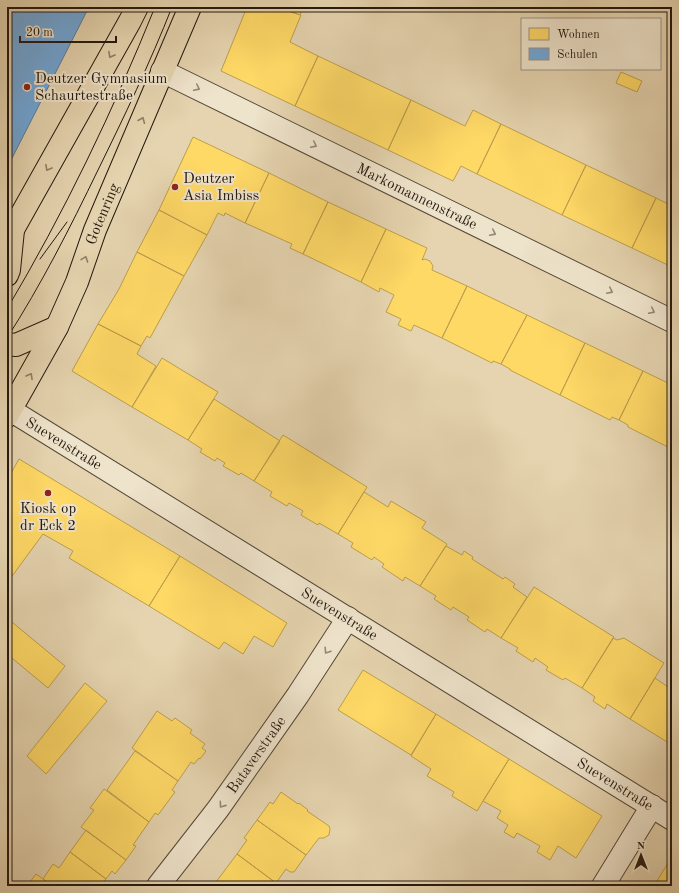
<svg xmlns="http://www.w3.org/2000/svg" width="679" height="893" viewBox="0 0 679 893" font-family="'Old Standard TT',serif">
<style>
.homes{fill:#ffd966;stroke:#bd9f4c}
.schools{fill:#6fa8dc;stroke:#587d9e}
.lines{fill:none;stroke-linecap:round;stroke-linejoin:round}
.minor-casing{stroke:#544737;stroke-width:24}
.major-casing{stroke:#24180f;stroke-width:24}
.minor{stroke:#eee3cb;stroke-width:22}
.major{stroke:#e5d4af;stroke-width:22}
.tram{stroke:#24180f;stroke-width:1}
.oneway{stroke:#8e7f67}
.oneway2{stroke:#938876}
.poi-dot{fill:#8f2418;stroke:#eee3cb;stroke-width:1.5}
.labels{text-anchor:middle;stroke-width:4;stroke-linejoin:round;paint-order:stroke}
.poi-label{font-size:15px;fill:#24180f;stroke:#eee3cb;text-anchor:start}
.street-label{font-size:15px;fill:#24180f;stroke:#eee3cb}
</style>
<rect width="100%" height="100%" fill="#e5d4af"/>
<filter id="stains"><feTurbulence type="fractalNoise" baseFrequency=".005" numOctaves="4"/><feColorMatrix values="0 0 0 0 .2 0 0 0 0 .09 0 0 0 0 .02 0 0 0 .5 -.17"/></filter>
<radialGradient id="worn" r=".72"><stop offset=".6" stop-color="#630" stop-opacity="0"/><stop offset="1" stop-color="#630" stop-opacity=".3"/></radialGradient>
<!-- homes -->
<path class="homes" d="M 247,7 L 276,7 L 301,15 L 290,42 L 318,56 L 295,106 L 221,71 Z
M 276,7 L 303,7 L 300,15 Z
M 318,56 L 411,100 L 388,150 L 295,106 Z
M 621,72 L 642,81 L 637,92 L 616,83 Z
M 411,100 L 465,126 L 473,110 L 501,124 L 477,174 L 461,166 L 453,181 L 388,150 Z
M 501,124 L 586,165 L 562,215 L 477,174 Z
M 193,137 L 269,173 L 245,223 L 225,213 L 224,216 L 218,213 L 207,235 L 159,210 Z
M 586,165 L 656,198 L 632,248 L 562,215 Z
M 269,173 L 328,202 L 303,254 L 290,248 L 292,244 L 245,223 Z
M 656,198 L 672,206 L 672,267 L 632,248 Z
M 328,202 L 386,229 L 361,282 L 303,254 Z
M 159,210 L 207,235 L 184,276 L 137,252 Z
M 386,229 L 427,248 L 422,260 L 425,259 L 430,261 L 433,266 L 432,270 L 467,286 L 442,338 L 414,325 L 411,331 L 398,325 L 401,319 L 386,312 L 394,295 L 380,288 L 379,292 L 361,282 Z
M 137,252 L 184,276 L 150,338 L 147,336 L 141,346 L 98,324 L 119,289 Z
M 467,286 L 527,315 L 501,364 L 493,361 L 492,363 L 442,338 Z
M 527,315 L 585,343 L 560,395 L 510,370 L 510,369 L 501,364 Z
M 98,324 L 141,346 L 137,354 L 156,366 L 132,407 L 72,371 Z
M 585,343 L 643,371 L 619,420 L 612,417 L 610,420 L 560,395 Z
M 162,358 L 218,392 L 188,440 L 132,407 Z
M 643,371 L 672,385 L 672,449 L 628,427 L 628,425 L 619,420 Z
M 214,399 L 280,441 L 254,481 L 241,473 L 239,475 L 223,466 L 225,463 L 217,458 L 215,461 L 200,452 L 202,449 L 188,440 Z
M 283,435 L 367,487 L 338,534 L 319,523 L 318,525 L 301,515 L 303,511 L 289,503 L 287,506 L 270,496 L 272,492 L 254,481 Z
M 19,459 L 180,556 L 149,606 L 69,558 L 73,551 L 43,534 L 7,583 L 7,480 Z
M 364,492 L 388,507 L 391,501 L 426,522 L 422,528 L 447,544 L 420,586 L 405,577 L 403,581 L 382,567 L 384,564 L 374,557 L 372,560 L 351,547 L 353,543 L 338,534 Z
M 446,546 L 462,555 L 464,551 L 473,557 L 472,559 L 503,579 L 505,577 L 515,584 L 513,587 L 527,597 L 501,638 L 487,629 L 485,632 L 467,620 L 469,617 L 453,607 L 451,610 L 434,599 L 436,596 L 420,586 Z
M 180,556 L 287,623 L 273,647 L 254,636 L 243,654 L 224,642 L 219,649 L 149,606 Z
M 534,587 L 614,637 L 582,688 L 565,678 L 563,680 L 546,670 L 548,667 L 535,658 L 533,662 L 516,651 L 518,648 L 501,638 Z
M 7,618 L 65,666 L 48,688 L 7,654 Z
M 613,638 L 617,640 L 624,638 L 664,663 L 630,719 L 607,704 L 605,709 L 593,701 L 595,697 L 582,688 Z
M 363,670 L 436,714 L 411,755 L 338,710 Z
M 655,678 L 668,687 L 672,680 L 672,745 L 630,719 Z
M 85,683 L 107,701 L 46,774 L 27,756 Z
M 157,711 L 172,721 L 175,718 L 192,730 L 190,733 L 205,744 L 202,748 L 206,751 L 200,759 L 199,758 L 194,764 L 191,762 L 178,781 L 132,748 Z
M 436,714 L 509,759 L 477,811 L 452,796 L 454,792 L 427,776 L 431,769 L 411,756 Z
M 135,751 L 178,781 L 172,790 L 175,792 L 158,815 L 155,813 L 149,822 L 107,790 Z
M 509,759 L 602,816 L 576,858 L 558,846 L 550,860 L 537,852 L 540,846 L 517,833 L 514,838 L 504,832 L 508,825 L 497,818 L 501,811 L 483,801 Z
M 104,789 L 149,822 L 133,845 L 136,846 L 126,860 L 81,827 L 94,810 L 90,808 Z
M 281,792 L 298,804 L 299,803 L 308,810 L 307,811 L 329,826 L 330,829 L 329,835 L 324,838 L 319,838 L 306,855 L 257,820 L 270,802 L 273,804 Z
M 257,820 L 306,855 L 294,872 L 290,872 L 286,869 L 276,883 L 237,854 L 247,840 L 244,838 Z
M 86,830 L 126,860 L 115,874 L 112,871 L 106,879 L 70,852 Z
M 70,852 L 106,879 L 100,886 L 52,886 L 43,879 L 53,864 L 59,868 Z
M 237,854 L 276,883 L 274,886 L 213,886 Z
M 671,858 L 672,886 L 654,886 Z
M 36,874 L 43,879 L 52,886 L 27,886 Z"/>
<!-- schools -->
<path class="schools" d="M 7,7 L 89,7 L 7,168 Z"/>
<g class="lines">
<defs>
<g id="minor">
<path id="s1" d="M 162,71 L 672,321"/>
<path id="s2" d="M 7,408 L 672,819"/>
<path id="s3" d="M 158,886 L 218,809 L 298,695 L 348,618"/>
<path d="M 603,886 L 652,806"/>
</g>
<g id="major">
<path d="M 7,240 L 130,21 L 137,7"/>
<path d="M 7,275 L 9,270 L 13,230"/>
<path d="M 7,344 L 16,345 L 57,327"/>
<path id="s4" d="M 7,416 L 57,327 L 77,282 L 95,230 L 190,7"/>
</g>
</defs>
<!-- minor casing -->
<use href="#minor" class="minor-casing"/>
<!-- major casing -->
<use href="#major" class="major-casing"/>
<!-- minor -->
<use href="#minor" class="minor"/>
<!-- major -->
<use href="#major" class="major"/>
<!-- tram -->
<path class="tram" d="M 40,259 L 67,222
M 7,309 C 64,213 113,111 155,7
M 7,338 C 41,285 70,228 98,170 C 124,117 150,63 172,7"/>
</g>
<!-- one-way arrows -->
<defs><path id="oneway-chevron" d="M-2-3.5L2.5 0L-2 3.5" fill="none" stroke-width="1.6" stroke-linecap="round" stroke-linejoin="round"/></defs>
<g class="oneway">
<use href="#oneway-chevron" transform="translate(111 55) rotate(119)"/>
<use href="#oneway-chevron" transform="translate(142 120) rotate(-67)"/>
<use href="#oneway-chevron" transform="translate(48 168) rotate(119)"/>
<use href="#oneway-chevron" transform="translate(85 259) rotate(-70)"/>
<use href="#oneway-chevron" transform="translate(30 376) rotate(-61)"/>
</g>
<g class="oneway2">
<use href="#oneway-chevron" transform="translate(197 88) rotate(26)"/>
<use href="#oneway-chevron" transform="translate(314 145) rotate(26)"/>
<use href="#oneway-chevron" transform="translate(493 233) rotate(26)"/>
<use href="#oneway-chevron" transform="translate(610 291) rotate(26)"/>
<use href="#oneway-chevron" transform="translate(652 311) rotate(26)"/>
<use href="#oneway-chevron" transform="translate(327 651) rotate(123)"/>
<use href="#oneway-chevron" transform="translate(222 805) rotate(125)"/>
</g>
<!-- markers -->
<g class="poi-dot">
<circle cx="27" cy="87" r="4"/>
<circle cx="175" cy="187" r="4"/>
<circle cx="48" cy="493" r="4"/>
</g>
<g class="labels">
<!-- poi labels -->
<g class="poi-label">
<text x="35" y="83">Deutzer Gymnasium<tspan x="35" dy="17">Schaurtestraße</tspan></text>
<text x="183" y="183">Deutzer<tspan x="183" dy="17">Asia Imbiss</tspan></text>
<text x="48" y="513" text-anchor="middle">Kiosk op<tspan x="48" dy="17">dr Eck 2</tspan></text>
</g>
<!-- street labels -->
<g class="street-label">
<text dy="5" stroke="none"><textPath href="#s1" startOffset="284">Markomannenstraße</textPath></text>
<text dy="5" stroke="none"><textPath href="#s4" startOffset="224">Gotenring</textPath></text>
<text dy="5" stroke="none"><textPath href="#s2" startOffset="67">Suevenstraße</textPath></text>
<text dy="5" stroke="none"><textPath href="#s2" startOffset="391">Suevenstraße</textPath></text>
<text dy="5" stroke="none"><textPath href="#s3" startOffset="164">Bataverstraße</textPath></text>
<text dy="5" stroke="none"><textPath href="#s2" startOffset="715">Suevenstraße</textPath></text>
</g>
</g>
<!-- margin -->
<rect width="679" height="893" fill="none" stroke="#e5d4af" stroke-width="24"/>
<rect x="8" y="8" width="663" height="877" fill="none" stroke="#24180f" stroke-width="2"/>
<rect x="12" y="12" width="655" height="869" fill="none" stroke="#24180f"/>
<!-- legend -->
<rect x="521" y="18" width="140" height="52" fill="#eee3cb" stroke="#9d9280"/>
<rect x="529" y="28" width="20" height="12" fill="#ffd966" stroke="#9d9280"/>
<text x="557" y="38" font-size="12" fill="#24180f">Wohnen</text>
<rect x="529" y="48" width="20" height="12" fill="#6fa8dc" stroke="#9d9280"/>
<text x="557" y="58" font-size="12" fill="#24180f">Schulen</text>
<!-- north arrow -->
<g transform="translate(641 855)" stroke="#eee3cb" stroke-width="3" paint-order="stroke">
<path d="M0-3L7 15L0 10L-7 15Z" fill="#24180f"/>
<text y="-6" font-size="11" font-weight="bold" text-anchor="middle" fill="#24180f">N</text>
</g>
<!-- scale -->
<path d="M20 36v6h96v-6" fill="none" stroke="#24180f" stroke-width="2"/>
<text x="26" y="36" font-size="12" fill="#24180f" stroke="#eee3cb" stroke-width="3" paint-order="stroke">20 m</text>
<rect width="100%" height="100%" filter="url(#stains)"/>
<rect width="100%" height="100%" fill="url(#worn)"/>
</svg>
